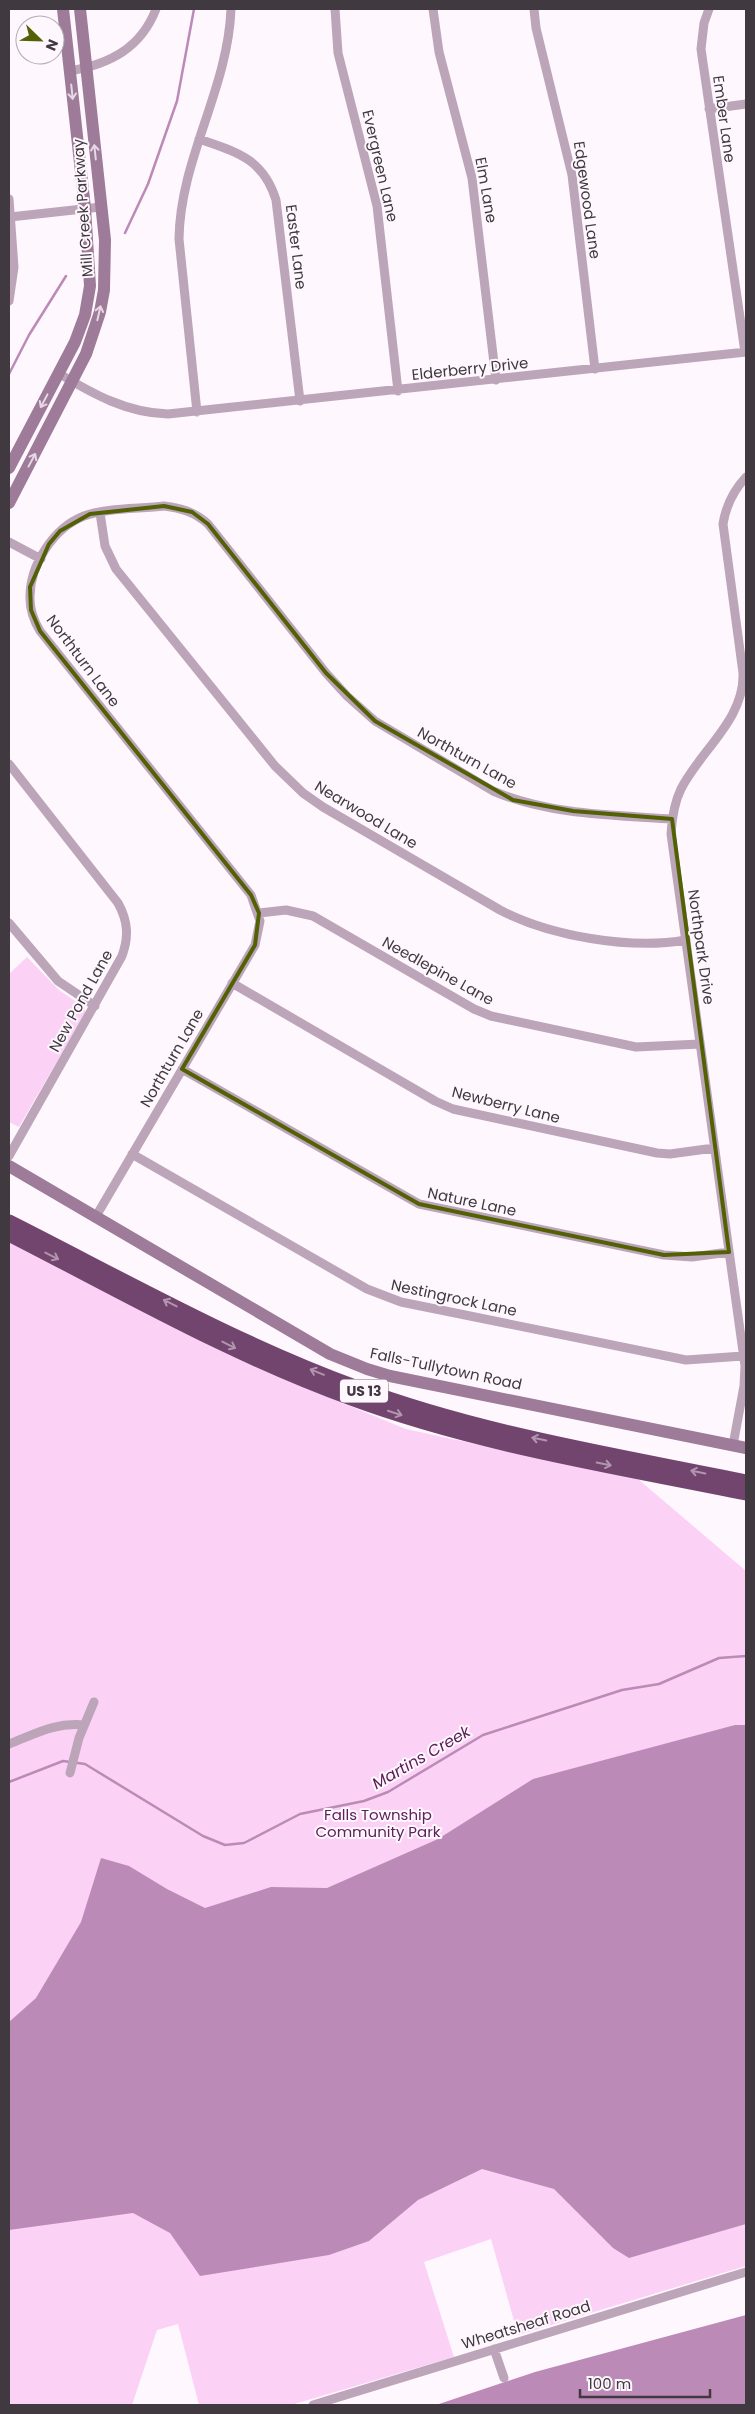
<svg xmlns="http://www.w3.org/2000/svg" width="755" height="2414" viewBox="0 0 755 2414" font-family="Poppins,sans-serif">
<style>
.green{fill:#fbd2f6}
.water{fill:#bc8ab7}
.lines{fill:none;stroke-linecap:round;stroke-linejoin:round}
.stream{stroke:#bc8ab7;stroke-width:2.5}
.street{stroke:#bca4b9;stroke-width:9}
.secondary{stroke:#9d7b99;stroke-width:12}
.highway{stroke:#72456e;stroke-width:15}
.oneway{stroke:#e6d8e4}
.oneway2{stroke:#b195ae}
.marked{fill:none;stroke:#516104;stroke-width:4;stroke-linejoin:round}
.labels{text-anchor:middle;stroke-width:4;stroke-linejoin:round;paint-order:stroke}
.shield{fill:#fef7fd;stroke:#797278;stroke-width:1}
.shield-label{font-size:14px;font-weight:bold;fill:#40393f}
.street-label{font-size:15px;fill:#40393f;stroke:#fef7fd}
.park-label{font-size:15px;fill:#5e225b;stroke:#fef7fd}
.water-label{font-size:16px;font-style:italic;fill:#5a1d56;stroke:#fef7fd}
</style>
<rect width="100%" height="100%" fill="#fef7fd"/>
<!-- green -->
<path class="green" d="M 27,957 L 59,990 L 85,1008 L 85,1013 L 19,1127 L 9,1122 L 9,974 Z
M 9,1241 L 294,1383 L 406,1429 L 638,1479 L 746,1571 L 746,2266 L 518,2335 L 491,2239 L 424,2262 L 454,2357 L 291,2405 L 199,2405 L 178,2324 L 157,2330 L 132,2405 L 9,2405 Z"/>
<!-- water -->
<path class="water" d="M 735,1725 L 746,1725 L 746,2224 L 629,2258 L 613,2248 L 554,2189 L 482,2169 L 418,2200 L 369,2241 L 329,2255 L 200,2276 L 170,2233 L 133,2213 L 9,2230 L 9,2022 L 36,1998 L 81,1922 L 101,1858 L 129,1866 L 167,1889 L 205,1908 L 271,1887 L 327,1888 L 438,1839 L 533,1779 Z
M 746,2315 L 746,2405 L 436,2405 L 535,2372 Z"/>
<g class="lines">
<!-- stream -->
<path class="stream" d="M 125,233 L 148,184 L 177,101 L 194,9
M 9,374 L 29,335 L 66,276
M 9,1782 L 63,1761 L 85,1764 L 203,1836 L 225,1845 L 244,1843 L 300,1814 L 364,1801 L 388,1792 L 483,1735 L 622,1690 L 659,1684 L 719,1658 L 746,1656"/>
<!-- street -->
<path class="street" d="M 335,9 L 338,53 L 377,206 L 398,391
M 433,9 L 439,52 L 472,178 L 496,380
M 534,9 L 536,28 L 572,175 L 595,369
M 709,9 L 704,23 L 701,49 L 745,352
M 70,71 C 110,64 141,48 156,9
M 709,109 L 746,104
M 199,139 C 236,152 263,158 276,200 L 300,401
M 9,199 L 14,267 L 9,301
M 10,217 L 101,207
M 58,373 C 93,394 127,413 168,414 L 746,352
M 197,412 L 179,239 C 180,159 228,89 231,9
M 100,513 L 105,546 L 116,569 L 275,766 L 303,793 L 323,807 L 500,910 C 550,936 630,950 686,940
M 9,542 L 41,559
M 9,764 L 118,903 C 128,921 129,937 122,956 L 9,1156
M 259,913 L 286,910 L 313,916 L 474,1009 L 491,1016 L 636,1047 L 700,1044
M 9,923 L 58,981 L 95,1006
M 232,983 L 435,1101 L 453,1109 L 657,1153 L 670,1154 L 714,1148
M 182,1069 L 419,1204 L 664,1255 L 692,1257 L 729,1252
M 132,1154 L 367,1289 L 401,1302 L 686,1360 L 743,1356
M 95,1218 L 255,945 L 260,921 L 251,895 L 40,631 C 34,621 30,611 30,599 C 29,566 53,528 84,516 C 105,508 140,509 164,506 C 181,508 195,512 208,524 L 326,673 L 347,696 L 375,721 L 493,791 C 550,815 612,815 672,819
M 733,1445 L 744,1386 L 745,1366 L 671,834 C 672,818 674,803 681,789 C 700,751 745,719 743,673 L 723,524 C 726,505 733,491 746,477
M 9,1744 C 35,1734 55,1722 84,1725
M 70,1773 L 79,1738 L 94,1702
M 494,2349 L 504,2378
M 313,2405 L 746,2272"/>
<!-- secondary -->
<path class="secondary" d="M 9,468 L 75,342 L 85,315 L 90,286 L 85,208 L 63,9
M 9,503 L 86,354 L 100,312 L 104,290 L 105,240 L 80,9
M 9,1166 L 330,1354 L 367,1369 L 390,1376 L 746,1448"/>
<!-- highway -->
<path class="highway" d="M 9,1222 C 122,1279 235,1343 355,1387 C 481,1434 615,1455 746,1482
M 9,1234 C 121,1291 232,1355 351,1398 C 478,1445 614,1466 746,1493"/>
</g>
<!-- one-way arrows -->
<defs><path id="oneway-shaft" d="M-6 0H5M1.5-3L5.5 0L1.5 3" fill="none" stroke-width="1.6" stroke-linecap="round" stroke-linejoin="round" transform="scale(1.25)"/></defs>
<g class="oneway">
<use href="#oneway-shaft" transform="translate(72 92) rotate(84)"/>
<use href="#oneway-shaft" transform="translate(95 152) rotate(-96)"/>
<use href="#oneway-shaft" transform="translate(99 313) rotate(-77)"/>
<use href="#oneway-shaft" transform="translate(44 401) rotate(118)"/>
<use href="#oneway-shaft" transform="translate(32 460) rotate(-62)"/>
</g>
<g class="oneway2">
<use href="#oneway-shaft" transform="translate(52 1256) rotate(27)"/>
<use href="#oneway-shaft" transform="translate(170 1303) rotate(-153)"/>
<use href="#oneway-shaft" transform="translate(229 1345) rotate(27)"/>
<use href="#oneway-shaft" transform="translate(317 1372) rotate(-158)"/>
<use href="#oneway-shaft" transform="translate(395 1413) rotate(18)"/>
<use href="#oneway-shaft" transform="translate(539 1439) rotate(-168)"/>
<use href="#oneway-shaft" transform="translate(604 1464) rotate(12)"/>
<use href="#oneway-shaft" transform="translate(698 1472) rotate(-168)"/>
</g>
<!-- marked area -->
<path class="marked" d="M 164,506 L 192,512 L 208,524 L 326,673 L 375,721 L 513,800 L 573,811 L 672,819 L 729,1252 L 664,1255 L 419,1204 L 182,1069 L 255,945 L 259,913 L 251,895 L 40,631 L 31,610 L 30,587 L 49,544 L 60,531 L 90,514 Z"/>
<g class="labels">
<!-- shield labels -->
<rect class="shield" x="340" y="1379.5" width="48" height="23" rx="4"/>
<g class="shield-label">
<text x="364" y="1396">US 13</text>
</g>
<!-- street labels -->
<g class="street-label">
<text transform="translate(724 119) rotate(82)" y="5">Ember Lane</text>
<text transform="translate(380 166) rotate(77)" y="5">Evergreen Lane</text>
<text transform="translate(486 190) rotate(80)" y="5">Elm Lane</text>
<text transform="translate(587 200) rotate(82)" y="5">Edgewood Lane</text>
<text transform="translate(83 208) rotate(-94)" y="5">Mill Creek Parkway</text>
<text transform="translate(296 247) rotate(83)" y="5">Easter Lane</text>
<text transform="translate(470 369) rotate(-6)" y="5">Elderberry Drive</text>
<text transform="translate(83 661) rotate(53)" y="5">Northturn Lane</text>
<text transform="translate(467 758) rotate(29)" y="5">Northturn Lane</text>
<text transform="translate(366 815) rotate(31)" y="5">Nearwood Lane</text>
<text transform="translate(701 947) rotate(82)" y="5">Northpark Drive</text>
<text transform="translate(438 971) rotate(29)" y="5">Needlepine Lane</text>
<text transform="translate(81 1001) rotate(-61)" y="5">New Pond Lane</text>
<text transform="translate(172 1058) rotate(-60)" y="5">Northturn Lane</text>
<text transform="translate(506 1105) rotate(14)" y="5">Newberry Lane</text>
<text transform="translate(472 1202) rotate(12)" y="5">Nature Lane</text>
<text transform="translate(454 1298) rotate(12)" y="5">Nestingrock Lane</text>
<text transform="translate(446 1369) rotate(12)" y="5">Falls-Tullytown Road</text>
<text transform="translate(526 2325) rotate(-17)" y="5">Wheatsheaf Road</text>
</g>
<!-- park labels -->
<g class="park-label">
<text x="378" y="1820">Falls Township<tspan x="378" dy="17">Community Park</tspan></text>
</g>
<!-- water labels -->
<g class="water-label">
<text transform="translate(421 1757) rotate(-30)" y="6">Martins Creek</text>
</g>
</g>
<!-- border -->
<rect width="755" height="2414" fill="none" stroke="#40393f" stroke-width="20"/>
<!-- north arrow -->
<g transform="translate(40 40) rotate(113)"><circle r="24" fill="#fef7fd" stroke="#b2abb1"/>
<path d="M0-4L9 19L0 12L-9 19Z" fill="#516104"/>
<text y="-8" font-size="14" font-weight="bold" text-anchor="middle" fill="#40393f">N</text>
</g>
<!-- scale -->
<path d="M580 2389v8h130v-8" fill="none" stroke="#40393f" stroke-width="2.5"/>
<text x="588" y="2389" font-size="15" fill="#40393f" stroke="#fef7fd" stroke-width="4" paint-order="stroke">100 m</text>
</svg>
